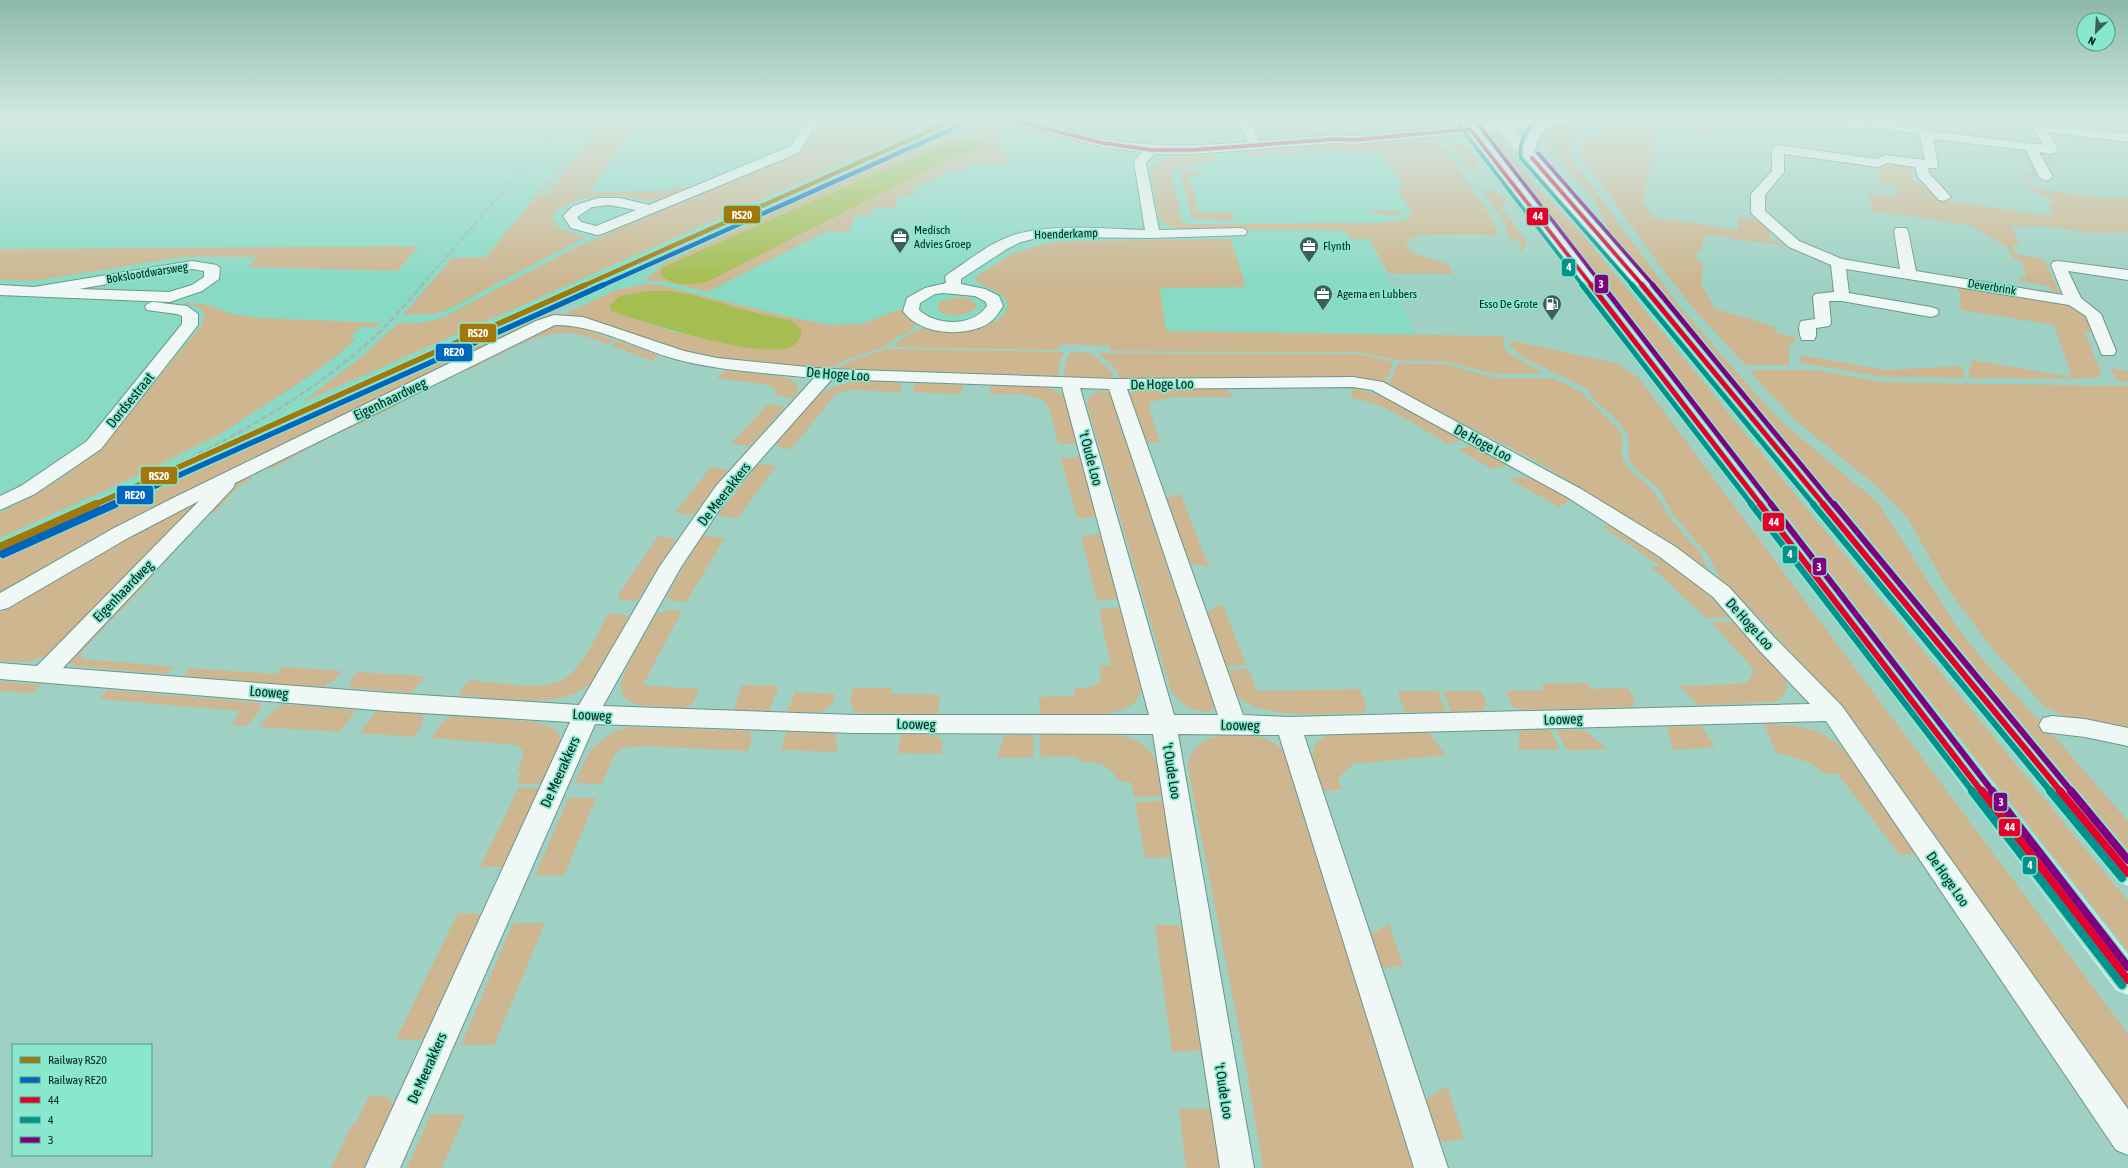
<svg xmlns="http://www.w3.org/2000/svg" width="2128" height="1168" viewBox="0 0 2128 1168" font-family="'Asap Condensed',sans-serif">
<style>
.built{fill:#89dac5}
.green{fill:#cdb690;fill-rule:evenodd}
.water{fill:#a6be51}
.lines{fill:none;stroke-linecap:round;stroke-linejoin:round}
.minor-casing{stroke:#6b968b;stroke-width:2}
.major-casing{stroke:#d3eae4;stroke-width:2}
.minor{fill:#f0f8f6;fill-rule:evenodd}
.major{fill:#e7edf1;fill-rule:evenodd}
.rail-far2{stroke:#a9b5b2;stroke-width:2;stroke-dasharray:5 2.5;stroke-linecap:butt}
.rail-far1{stroke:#a9b5b2;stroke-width:2.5;stroke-dasharray:6 3;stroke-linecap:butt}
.rail{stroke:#a9b5b2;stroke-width:3;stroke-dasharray:8 4;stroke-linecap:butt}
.bus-1-far3-casing{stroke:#88e7cd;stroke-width:5.5}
.bus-1-far2-casing{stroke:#88e7cd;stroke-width:8}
.bus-1-far1-casing{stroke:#88e7cd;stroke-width:10}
.bus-1-casing{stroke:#88e7cd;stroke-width:12}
.bus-2-far3-casing{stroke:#88e7cd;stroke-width:5.5}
.bus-2-far2-casing{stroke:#88e7cd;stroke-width:8}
.bus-2-far1-casing{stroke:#88e7cd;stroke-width:10}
.bus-2-casing{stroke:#88e7cd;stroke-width:12}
.bus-3-far3-casing{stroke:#88e7cd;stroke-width:5.5}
.bus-3-far2-casing{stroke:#88e7cd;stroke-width:8}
.bus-3-far1-casing{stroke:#88e7cd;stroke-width:10}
.bus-3-casing{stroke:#88e7cd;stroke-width:12}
.bus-1-far3{stroke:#e4002b;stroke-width:3.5}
.bus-1-far2{stroke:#e4002b;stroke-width:5}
.bus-1-far1{stroke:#e4002b;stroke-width:6}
.bus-1{stroke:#e4002b;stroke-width:8}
.bus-2-far3{stroke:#02928e;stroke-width:3.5}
.bus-2-far2{stroke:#02928e;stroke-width:5}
.bus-2-far1{stroke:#02928e;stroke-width:6}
.bus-2{stroke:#02928e;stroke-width:8}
.bus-3-far3{stroke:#800080;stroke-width:3.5}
.bus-3-far2{stroke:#800080;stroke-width:5}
.bus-3-far1{stroke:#800080;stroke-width:6}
.bus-3{stroke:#800080;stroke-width:8}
.rail-1-far2-casing{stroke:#88e7cd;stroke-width:6}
.rail-1-far1-casing{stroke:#88e7cd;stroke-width:8}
.rail-1-casing{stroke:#88e7cd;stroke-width:10}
.rail-2-far2-casing{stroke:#88e7cd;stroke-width:6}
.rail-2-far1-casing{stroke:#88e7cd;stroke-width:8}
.rail-2-casing{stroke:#88e7cd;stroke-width:10}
.rail-1-far2{stroke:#a2780a;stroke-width:4.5}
.rail-1-far1{stroke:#a2780a;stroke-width:5.5}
.rail-1{stroke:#a2780a;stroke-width:8}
.rail-2-far2{stroke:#0065bd;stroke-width:4.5}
.rail-2-far1{stroke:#0065bd;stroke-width:5.5}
.rail-2{stroke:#0065bd;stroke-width:8}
.labels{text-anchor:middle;stroke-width:3.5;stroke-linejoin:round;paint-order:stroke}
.far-poi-label{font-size:12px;fill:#05241d;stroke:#88e7cd;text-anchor:start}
.far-street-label{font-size:12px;fill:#05241d;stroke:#88e7cd}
.street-label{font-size:14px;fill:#05241d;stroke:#88e7cd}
.line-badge{stroke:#88e7cd;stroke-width:1.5}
.badge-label{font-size:11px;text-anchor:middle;font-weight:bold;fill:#fff}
</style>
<rect width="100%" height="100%" fill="#9ed1c3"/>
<!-- built -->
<path class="built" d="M 0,119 L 1364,119 L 1429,225 L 1361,226 L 1417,336 L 1006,334 L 856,347 L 687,343 L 568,300 L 98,513 L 0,556 Z"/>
<!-- green -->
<path class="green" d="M 598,119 L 600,119 L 540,196 L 545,196 L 606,119 L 641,119 L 589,192 L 670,191 L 674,187 L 691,188 C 681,192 669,199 659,201 C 648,202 639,198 628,197 C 604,193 569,196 553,216 L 558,227 L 586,237 L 445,311 L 434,314 L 403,315 L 452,258 L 486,257 Z
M 821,119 L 943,119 L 301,403 L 364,355 L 398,323 L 420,323 L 442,318 L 576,247 L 794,155 L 810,143 Z
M 971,119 L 975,120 L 643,270 L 255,457 L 131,520 L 0,596 L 0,556 L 98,513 Z
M 982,119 L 992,119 L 1090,144 L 1084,145 Z
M 1251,119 L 1300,119 L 1301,122 L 1322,122 L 1321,119 L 1375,119 L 1327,128 L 1258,134 Z
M 1400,119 L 1416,119 L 1345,134 L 1283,139 L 1270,137 L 1333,132 Z
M 978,120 L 1005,127 L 998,147 L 1005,144 L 1004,154 L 1007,155 L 1007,163 L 968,164 L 967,170 L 952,170 L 915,188 L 913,196 L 898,196 L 896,208 L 873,208 L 870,215 L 856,215 L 848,232 L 827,231 L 707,292 L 664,281 L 644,281 L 664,263 Z
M 1635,120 L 1636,121 L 1589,129 L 1575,124 L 1603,121 Z
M 1697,121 L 1713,127 L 1713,134 L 1672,128 L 1657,130 L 1643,202 L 1652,217 L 1738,230 L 1738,217 L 1754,219 L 1769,227 L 1770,241 L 1786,244 L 1794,247 L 1705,235 L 1702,248 L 1695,256 L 1697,260 L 1703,263 L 1701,286 L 1703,287 L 1714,308 L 1775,327 L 1775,333 L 1795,337 L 1795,343 L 1790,342 L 1789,365 L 1749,365 L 1741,361 L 1695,310 L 1663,270 L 1580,155 C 1578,127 1641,124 1660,125 C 1671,126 1686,122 1697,121 Z
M 1419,124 L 1423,130 L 1349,138 Z
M 1563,126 L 1575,135 L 1570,151 L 1573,161 L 1681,308 L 1760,399 L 1782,422 L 1879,504 L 1955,624 L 1977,653 L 2061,744 L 2128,821 L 2128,850 L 1619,252 L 1596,202 L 1544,141 L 1545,133 L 1550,129 Z
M 1487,133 L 1495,135 L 1537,188 L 1582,234 L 2128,901 L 2128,951 L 1505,163 L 1490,142 Z
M 1429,137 L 1437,145 L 1441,145 L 1490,214 L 1498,236 L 1480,234 L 1421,235 C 1413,237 1408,238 1406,246 L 1414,253 L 1449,265 L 1453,274 L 1388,273 L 1370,239 L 1352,239 L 1345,232 L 1337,230 L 1186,230 L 1168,226 L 1159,219 L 1150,170 C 1153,155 1209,149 1218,159 L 1171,171 L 1182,221 L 1187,224 L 1379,223 L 1407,219 L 1412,213 L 1398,191 L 1403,186 L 1385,157 L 1375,153 L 1309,152 L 1264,156 L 1238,155 L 1244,151 Z
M 1442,139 C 1465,142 1474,148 1478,171 L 1468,171 L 1450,146 Z
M 1893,163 L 1911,165 L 1912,180 L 1933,191 L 1935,199 L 2052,216 L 2049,205 L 2053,200 C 2035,193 2030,192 2021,173 L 2032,174 L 2029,170 L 2035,171 L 2037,176 L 2027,175 L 2031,186 L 2041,189 L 2106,198 L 2128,197 L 2128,232 L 2114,233 L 2115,235 L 2108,231 L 2111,235 L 2094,231 L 2095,234 L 2046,226 L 2012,226 L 2020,246 L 2012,245 L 2016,254 L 2044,259 L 2059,292 L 2051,291 L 2049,286 L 2020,281 L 2019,276 L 2027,278 L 2021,260 L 2012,258 L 2008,248 L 1970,225 L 1872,211 L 1869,193 L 1898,197 L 1896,187 L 1880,185 L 1877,164 L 1889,166 Z
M 1192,169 L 1204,176 L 1189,176 L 1199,212 L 1232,212 L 1234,221 L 1192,219 L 1180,174 L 1183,171 Z
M 1482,190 C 1491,190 1501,192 1507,200 L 1502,208 L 1527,242 L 1522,251 L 1519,250 L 1521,243 L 1508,237 L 1505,223 Z
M 1369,210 L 1400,211 L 1401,214 L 1392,216 L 1371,213 Z
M 1231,239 L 1246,287 L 1160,288 L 1166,331 L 1498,336 L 1507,339 L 1504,341 L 1504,348 L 1510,354 L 1543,373 L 1496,374 L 1448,362 L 1394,360 L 1359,352 L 1110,351 L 1110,346 L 1060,344 L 1059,350 L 893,347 C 900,338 916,328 928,327 C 955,324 988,337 1007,310 L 1007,301 C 999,288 983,289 974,278 L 1013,253 L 1047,243 L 1069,241 Z
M 419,246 L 397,271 L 249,267 L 256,257 L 183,257 L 34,281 L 0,280 L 0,249 Z
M 647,284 L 661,285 L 780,315 L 830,325 L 862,324 L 901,309 L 917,323 L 910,332 L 899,336 L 885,347 L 848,359 L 830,369 L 789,366 L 717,358 L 683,350 L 586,318 L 557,318 L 616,290 ZM 670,291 L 693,295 L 741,309 L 701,337 L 673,332 L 611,311 Z
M 1956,286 L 2069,305 L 2089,316 L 2095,333 L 2084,331 L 2101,372 L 2100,377 L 2080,379 L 1970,378 L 1968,367 L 1972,368 L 1971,360 L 2072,377 L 2054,325 L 1961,310 L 1960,293 Z
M 958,297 L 971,299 L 977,305 L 976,308 C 966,317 947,319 937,309 L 939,302 Z
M 185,302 L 209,305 L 231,314 L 260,318 L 382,323 L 375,327 L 361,327 L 349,338 L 357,338 L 337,356 L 299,383 L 219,435 L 137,476 L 0,538 L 0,513 L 41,491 L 64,476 L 103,444 L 201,326 L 204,317 L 202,310 L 196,306 L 184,304 Z
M 564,325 L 577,327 L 615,340 L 607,344 C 596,340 583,334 571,333 C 537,330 498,357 467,371 L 466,369 L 467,366 L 549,328 Z
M 618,341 L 658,355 L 653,361 L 610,345 Z
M 1512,341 L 1616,363 L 1638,377 L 2128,1034 L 2128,1109 L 1877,753 L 1829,693 L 1756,614 L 1723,584 L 1708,555 L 1674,516 L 1659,489 L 1638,471 L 1629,461 L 1628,435 L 1616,419 L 1593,399 L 1589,390 L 1526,359 L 1510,346 Z
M 886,349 L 1065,352 L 1060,361 L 1058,377 L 836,369 L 851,361 Z
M 1071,352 L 1091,353 L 1112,372 L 1114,378 L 1063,377 L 1066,361 Z
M 1098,353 L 1359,354 L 1389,361 L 1393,364 L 1387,380 L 1380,383 L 1345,377 L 1120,378 L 1114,367 Z
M 1800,355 L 1885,370 L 1962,366 L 1965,378 L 1882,377 L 1803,363 L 1800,362 Z
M 1399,363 L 1445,364 L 1496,378 L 1553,378 L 1581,392 L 1618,429 L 1622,435 L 1623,445 L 1621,451 L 1623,460 L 1630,470 L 1653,490 L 1670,518 L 1701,554 L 1710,575 L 1692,560 L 1647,529 L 1531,458 L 1384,385 L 1391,381 L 1397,365 Z
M 2110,368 L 2128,371 L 2128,382 L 2117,380 Z
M 726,370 L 784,377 L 791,379 L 797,384 L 798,391 L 793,398 L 775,395 L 775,388 L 763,384 L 716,378 Z
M 1754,370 L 1815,370 L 1882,382 L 2128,386 L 2128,730 L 2065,716 L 2044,706 L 1991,647 L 1947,588 L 1907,517 L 1873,483 L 1796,421 L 1752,374 Z
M 863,381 L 901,383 L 902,385 L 900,392 L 850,390 L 837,393 L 790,450 L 774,445 C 804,411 815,384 863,381 Z
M 917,383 L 963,385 L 961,394 L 912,392 L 914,386 Z
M 991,385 C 1007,386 1057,382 1065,399 C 1071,412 1073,429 1077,444 L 1058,444 C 1055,432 1053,415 1047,405 C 1039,391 1005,395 990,394 Z
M 1141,388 L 1225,388 L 1234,397 L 1172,397 L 1151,402 L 1149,409 L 1160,442 L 1145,443 L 1127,396 L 1133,390 Z
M 1352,388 L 1381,395 L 1464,439 L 1448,444 C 1417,426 1386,403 1351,398 Z
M 1097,391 L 1108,392 L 1113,397 L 1216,706 C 1207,720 1182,706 1175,696 C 1172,693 1171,689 1169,685 L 1087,405 L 1088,399 Z
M 392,402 L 398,405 L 339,434 L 333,432 Z
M 768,404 L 785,407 L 750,446 L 731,444 Z
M 322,437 L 327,439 L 271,469 L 266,464 Z
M 1476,445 L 1512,464 L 1492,469 L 1457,449 Z
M 1080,457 L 1096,517 L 1077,518 L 1061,458 Z
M 762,464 L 776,466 L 738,518 L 717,515 L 757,465 Z
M 711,467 L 730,470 L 693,515 L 675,513 Z
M 1532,476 L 1572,499 L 1559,507 L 1509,479 Z
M 240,478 L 254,478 L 238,487 L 213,514 L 207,512 Z
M 1180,493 L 1209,567 L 1188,563 L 1164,500 Z
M 208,494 L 49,655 L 27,662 L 0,661 L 0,613 L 78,565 Z
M 1614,525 L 1683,573 L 1732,617 L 1706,618 L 1651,567 L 1660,566 L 1602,526 Z
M 1101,534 L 1118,599 L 1097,601 L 1081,536 Z
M 658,536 L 673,538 L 675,541 L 638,599 L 633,601 L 619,599 L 619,594 Z
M 702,536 L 725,538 L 686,602 L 674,601 L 666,597 Z
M 143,579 L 150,580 L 110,622 L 102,621 Z
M 1223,605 L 1246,665 L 1225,667 L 1206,614 L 1215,607 Z
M 1120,607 L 1141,682 C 1146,725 1066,714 1040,714 L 1039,697 L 1075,696 L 1074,688 L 1090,687 L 1099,683 L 1101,675 L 1100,666 L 1111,665 L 1099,610 Z
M 669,610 L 682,611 L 643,685 L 699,689 C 696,695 694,705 688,707 C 682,709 672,707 666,707 C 651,706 622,709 621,686 C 621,672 649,628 656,614 Z
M 609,613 L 629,616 C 619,634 605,665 593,680 C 567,712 496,698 458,695 L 469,680 C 494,682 543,692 564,679 C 584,667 598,632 609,613 Z
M 1711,622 L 1736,622 L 1783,673 C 1790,687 1787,695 1774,702 L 1697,705 L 1680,686 L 1735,684 L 1748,682 L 1754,670 Z
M 99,624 L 107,625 L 83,650 L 81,655 L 82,659 L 176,667 L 165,674 L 74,666 L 69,662 Z
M 283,667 L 342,671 L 336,679 L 324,687 L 185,676 L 188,668 L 276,674 Z
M 1248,668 L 1257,691 L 1360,689 L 1367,707 L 1363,713 C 1329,713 1266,721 1240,698 C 1232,691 1230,680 1226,671 Z
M 357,672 L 425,676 L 412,693 L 350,688 L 351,679 Z
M 0,681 L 40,685 L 32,693 L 0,691 Z
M 1587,683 L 1591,689 L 1628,688 L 1634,697 L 1633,707 L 1519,710 L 1512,706 L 1506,691 L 1544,690 L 1541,684 Z
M 742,685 L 779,686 L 769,711 L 736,710 L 734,708 Z
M 853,688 L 892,688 L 890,694 L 940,695 L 938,714 L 855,713 L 850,702 Z
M 107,690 L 261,703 L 259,712 L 247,726 L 232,725 L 240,711 L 100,699 Z
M 1397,691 L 1438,691 L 1446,712 L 1405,712 Z
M 1443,691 L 1481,691 L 1487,705 L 1482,711 L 1451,712 Z
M 795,692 L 835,694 L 834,701 L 823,712 L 787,712 Z
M 283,704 L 356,710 L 340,732 L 259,727 L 271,713 Z
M 376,711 L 423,714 L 422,725 L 414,737 L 360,733 Z
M 452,716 L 536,722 L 555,729 L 560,737 L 560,747 L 544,784 L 517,783 L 521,773 L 517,771 L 523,756 L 522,749 L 516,745 L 432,738 L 439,726 Z
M 1764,724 C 1800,725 1828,728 1852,759 L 1916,854 L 1900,855 L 1837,773 L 1827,774 L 1810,763 L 1776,752 Z
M 1702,726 L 1715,747 L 1673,750 L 1667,727 Z
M 628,727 L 749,731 L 752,737 L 748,751 L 646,746 L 623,748 L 614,755 L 602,784 L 575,783 C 588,752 593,739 628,727 Z
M 1550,730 L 1560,749 L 1519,750 L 1519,731 Z
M 1556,730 L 1584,730 L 1608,749 L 1572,751 L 1566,749 Z
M 787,732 L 835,733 L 837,752 L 781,750 Z
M 1347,733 L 1429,733 L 1446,755 L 1353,764 L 1338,778 L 1342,790 L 1321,791 C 1311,759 1302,735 1347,733 Z
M 901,734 L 937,735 L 943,742 L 941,754 L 898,753 Z
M 1039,734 C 1071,734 1135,724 1154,757 C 1160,768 1160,784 1162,796 L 1134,797 L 1131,782 L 1120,782 C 1108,764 1101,762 1080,762 L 1079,758 L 1075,756 L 1041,757 Z
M 1005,735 L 1033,735 L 1034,757 L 997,758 Z
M 1225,735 C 1250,734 1270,734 1287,755 L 1414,1168 L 1263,1168 L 1243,1050 L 1188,768 C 1189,747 1206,737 1225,735 Z
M 519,787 L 542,788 L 505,867 L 480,867 Z
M 569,798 L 596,798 L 564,876 L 535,875 Z
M 1163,801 L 1173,857 L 1145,858 L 1135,802 Z
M 458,913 L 484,914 L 428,1035 L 419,1040 L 396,1039 Z
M 519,923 L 545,923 L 494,1045 L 461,1045 L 512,925 Z
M 1389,924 L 1403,966 L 1379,968 L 1368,936 Z
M 1155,925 L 1176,925 L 1186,928 L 1205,1050 L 1172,1052 Z
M 1447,1086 L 1464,1139 L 1435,1142 L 1422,1102 Z
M 369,1096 L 388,1097 L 395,1107 L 367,1168 L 331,1168 L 353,1123 L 356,1122 Z
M 1214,1108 L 1223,1168 L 1186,1168 L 1179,1109 Z
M 431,1114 L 465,1115 L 442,1168 L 407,1168 Z"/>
<!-- water -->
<path class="water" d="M 963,137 L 972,138 L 984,142 L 984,147 L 968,154 L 944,161 L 709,281 C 694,285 673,287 661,275 L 662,268 L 670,264 L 954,139 Z
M 647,291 L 670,291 L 693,295 L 741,309 L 792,321 L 802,330 C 800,337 798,344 790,347 C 761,360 643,322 611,311 L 610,305 L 620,296 Z"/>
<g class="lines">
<defs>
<path id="minor" d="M 807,119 L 819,119 L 800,151 L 789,157 L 602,234 L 597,235 L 571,228 L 563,216 L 573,206 L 598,198 L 620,198 L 649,205 L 791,146 ZM 609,205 L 636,210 L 596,226 L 581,222 L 577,217 L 592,207 Z
M 999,119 C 1035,119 1069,133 1104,139 C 1153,148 1199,146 1248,142 L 1237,119 L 1249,119 L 1259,141 L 1336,135 L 1353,136 L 1540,119 L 1586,119 C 1579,127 1555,120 1542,133 C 1536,139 1537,149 1532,156 L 1528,157 L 1522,153 C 1524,143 1527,134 1535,127 L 1353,144 L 1336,143 L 1193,154 L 1154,154 L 1146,163 L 1159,230 L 1240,228 L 1245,229 L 1247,232 L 1245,235 L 1153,238 L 1056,237 L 1033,239 L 1021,242 L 1007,249 L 961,279 L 961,284 L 985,289 L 999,296 L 1003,306 C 999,312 996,318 989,323 C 966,338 919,335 903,311 L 907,298 L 925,288 L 946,283 L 945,277 L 948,274 C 968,261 988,244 1011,236 C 1047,223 1106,229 1145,230 L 1134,162 L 1142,152 L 1103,147 L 1001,121 ZM 943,293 L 975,296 L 986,302 L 987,306 C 973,327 936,326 919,310 L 920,303 L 935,294 Z
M 1868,119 L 1918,126 L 1929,131 L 2043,145 L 2033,127 L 2035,124 L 2128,134 L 2128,142 L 2048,132 L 2058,150 L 2052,154 L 2039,152 L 2053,177 L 2046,181 L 2039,177 L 2026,150 L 1933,139 L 1938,165 L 1937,168 L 1928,168 L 1929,173 L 1951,197 L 1944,201 L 1939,200 L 1918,177 L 1915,167 L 1887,163 L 1878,167 L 1784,154 L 1784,172 L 1765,195 L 1765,211 L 1799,241 L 1842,259 L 1900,269 L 1894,231 L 1896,228 L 1906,228 L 1908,231 L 1916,271 L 2063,295 L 2051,265 L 2053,262 L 2058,261 L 2128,270 L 2128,280 L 2068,271 L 2081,298 L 2101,314 L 2116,351 L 2114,355 L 2102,355 L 2086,316 L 2069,305 L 1846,269 L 1849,293 L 1931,307 L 1937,309 L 1939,312 L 1937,315 L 1931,317 L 1842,301 L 1829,301 L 1831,323 L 1829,326 L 1816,328 L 1816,336 L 1814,340 L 1802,340 C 1799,334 1798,326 1801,321 L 1815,319 L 1813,297 L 1815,294 L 1834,292 L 1831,265 L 1789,247 L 1753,215 L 1751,212 L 1751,194 L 1772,171 L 1772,149 L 1778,145 L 1876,159 L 1885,155 L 1925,160 L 1920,136 L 1915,133 L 1868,127 L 1847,130 L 1841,126 L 1847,122 Z
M 192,261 L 217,265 L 220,268 L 219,279 L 202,291 L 170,302 L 0,295 L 0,285 L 34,287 ZM 192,269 L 204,271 L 204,277 L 192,285 L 169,292 L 79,289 Z
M 153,302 L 187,306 L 198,314 L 198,325 L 101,449 L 35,494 L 0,510 L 0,496 L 21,486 L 87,441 L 182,324 L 182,316 L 177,314 L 147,310 L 145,307 L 147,304 Z
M 554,315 L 583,317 L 684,351 L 717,358 L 827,369 L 1116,379 L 1353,377 L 1383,382 L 1581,489 L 1676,547 L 1729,587 L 1774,637 L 1842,706 L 2128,1109 L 2128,1155 L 2116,1150 L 1826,721 L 1304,735 L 1448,1168 L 1414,1168 L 1279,735 L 1178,734 L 1254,1168 L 1220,1168 L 1153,734 L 854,733 L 595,724 L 400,1168 L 365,1168 L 570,722 L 388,711 L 0,679 L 0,663 L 37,666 L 199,501 L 128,538 L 8,608 L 0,610 L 0,593 L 114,528 L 175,497 L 536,321 ZM 555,325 C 597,325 636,348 675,359 C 720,371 768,373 814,378 L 716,486 L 660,566 L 579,705 L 388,693 L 63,668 L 233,488 L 235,483 ZM 832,379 L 1062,387 L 1149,715 L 854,715 L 603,706 L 681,567 L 730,494 ZM 1353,387 L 1372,390 L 1567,497 L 1660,557 L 1713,597 L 1758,649 L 1810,704 L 1289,717 L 1243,715 L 1127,389 ZM 1080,388 L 1109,389 L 1218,715 L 1174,715 Z
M 2052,716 L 2085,719 L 2128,728 L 2128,746 L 2085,737 L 2043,732 L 2039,725 L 2043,718 Z"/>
<path id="major" d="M 1458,119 L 1470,119 L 2128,956 L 2128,994 L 2117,990 Z
M 1490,119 L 1503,119 L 1657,292 L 2128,853 L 2128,885 L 2118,881 L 1645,298 Z"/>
</defs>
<!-- minor casing -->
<use href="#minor" class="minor-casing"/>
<!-- major casing -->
<use href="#major" class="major-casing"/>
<!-- minor -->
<use href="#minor" class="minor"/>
<!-- major -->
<use href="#major" class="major"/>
<!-- rail-far2 -->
<path class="rail-far2" d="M 421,286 L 566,119"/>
<!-- rail-far1 -->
<path class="rail-far1" d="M 93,505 C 184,462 277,419 355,354 C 380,334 401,310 422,285"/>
<!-- rail -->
<path class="rail" d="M 58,521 L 95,504"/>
<defs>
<path id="bus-1-far3" d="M 1006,119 L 1103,143 L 1151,150 L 1193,150 L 1336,139 L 1353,140 L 1470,129 L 1592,286
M 1532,158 L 1643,286"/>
<path id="bus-1-far2" d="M 1591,285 L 1761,505
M 1642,285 L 1824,505"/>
<path id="bus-1-far1" d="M 1760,504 L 1982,792
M 1823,504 L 2061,792"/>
<path id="bus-1" d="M 1982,791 L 2128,980
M 2060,791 L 2128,873"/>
<path id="bus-2-far3" d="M 1539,119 C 1527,128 1518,142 1521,158 L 1633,286
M 1458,124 L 1583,286"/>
<path id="bus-2-far2" d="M 1582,285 L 1752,505
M 1632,285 L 1814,505"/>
<path id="bus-2-far1" d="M 1751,504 L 1973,792
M 1813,504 L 2051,792"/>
<path id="bus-2" d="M 1972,791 L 2122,985
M 2050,791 L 2122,878"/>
<path id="bus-3-far3" d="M 1474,119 L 1603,286
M 1538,153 L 1654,286"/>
<path id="bus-3-far2" d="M 1602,285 L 1772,505
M 1653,285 L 1834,505"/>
<path id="bus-3-far1" d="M 1771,504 L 1993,792
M 1834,504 L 2072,792"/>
<path id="bus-3" d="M 1992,791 L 2128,967
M 2071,791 L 2128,860"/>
</defs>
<!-- bus-1-far3 casing -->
<use href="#bus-1-far3" class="bus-1-far3-casing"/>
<!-- bus-1-far2 casing -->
<use href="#bus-1-far2" class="bus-1-far2-casing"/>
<!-- bus-1-far1 casing -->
<use href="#bus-1-far1" class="bus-1-far1-casing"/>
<!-- bus-1 casing -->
<use href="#bus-1" class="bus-1-casing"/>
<!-- bus-2-far3 casing -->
<use href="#bus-2-far3" class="bus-2-far3-casing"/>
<!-- bus-2-far2 casing -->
<use href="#bus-2-far2" class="bus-2-far2-casing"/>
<!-- bus-2-far1 casing -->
<use href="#bus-2-far1" class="bus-2-far1-casing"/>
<!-- bus-2 casing -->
<use href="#bus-2" class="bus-2-casing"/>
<!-- bus-3-far3 casing -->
<use href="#bus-3-far3" class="bus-3-far3-casing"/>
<!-- bus-3-far2 casing -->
<use href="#bus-3-far2" class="bus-3-far2-casing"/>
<!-- bus-3-far1 casing -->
<use href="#bus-3-far1" class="bus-3-far1-casing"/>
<!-- bus-3 casing -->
<use href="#bus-3" class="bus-3-casing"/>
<!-- bus-1-far3 -->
<use href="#bus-1-far3" class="bus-1-far3"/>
<!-- bus-1-far2 -->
<use href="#bus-1-far2" class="bus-1-far2"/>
<!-- bus-1-far1 -->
<use href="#bus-1-far1" class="bus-1-far1"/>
<!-- bus-1 -->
<use href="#bus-1" class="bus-1"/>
<!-- bus-2-far3 -->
<use href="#bus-2-far3" class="bus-2-far3"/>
<!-- bus-2-far2 -->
<use href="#bus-2-far2" class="bus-2-far2"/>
<!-- bus-2-far1 -->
<use href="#bus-2-far1" class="bus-2-far1"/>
<!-- bus-2 -->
<use href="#bus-2" class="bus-2"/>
<!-- bus-3-far3 -->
<use href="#bus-3-far3" class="bus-3-far3"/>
<!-- bus-3-far2 -->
<use href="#bus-3-far2" class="bus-3-far2"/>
<!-- bus-3-far1 -->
<use href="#bus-3-far1" class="bus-3-far1"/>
<!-- bus-3 -->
<use href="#bus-3" class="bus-3"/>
<defs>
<path id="rail-1-far2" d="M 583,286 L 956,119"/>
<path id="rail-1-far1" d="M 94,505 L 585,285"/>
<path id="rail-1" d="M 0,547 L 96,504"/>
<path id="rail-2-far2" d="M 601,286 L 959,126"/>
<path id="rail-2-far1" d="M 113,505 L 603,285"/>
<path id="rail-2" d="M 3,554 L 115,504"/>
</defs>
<!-- rail-1-far2 casing -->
<use href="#rail-1-far2" class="rail-1-far2-casing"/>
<!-- rail-1-far1 casing -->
<use href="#rail-1-far1" class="rail-1-far1-casing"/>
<!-- rail-1 casing -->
<use href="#rail-1" class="rail-1-casing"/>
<!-- rail-2-far2 casing -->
<use href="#rail-2-far2" class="rail-2-far2-casing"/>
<!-- rail-2-far1 casing -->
<use href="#rail-2-far1" class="rail-2-far1-casing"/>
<!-- rail-2 casing -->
<use href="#rail-2" class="rail-2-casing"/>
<!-- rail-1-far2 -->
<use href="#rail-1-far2" class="rail-1-far2"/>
<!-- rail-1-far1 -->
<use href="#rail-1-far1" class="rail-1-far1"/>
<!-- rail-1 -->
<use href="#rail-1" class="rail-1"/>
<!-- rail-2-far2 -->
<use href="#rail-2-far2" class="rail-2-far2"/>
<!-- rail-2-far1 -->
<use href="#rail-2-far1" class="rail-2-far1"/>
<!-- rail-2 -->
<use href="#rail-2" class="rail-2"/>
</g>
<!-- sky -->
<linearGradient id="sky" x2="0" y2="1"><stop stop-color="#8db8ac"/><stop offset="0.42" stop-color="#d3eae4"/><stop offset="1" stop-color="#d3eae4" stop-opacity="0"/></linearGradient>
<rect width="2128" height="283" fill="url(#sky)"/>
<!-- icons -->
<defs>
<symbol id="office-pin" viewBox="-11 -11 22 30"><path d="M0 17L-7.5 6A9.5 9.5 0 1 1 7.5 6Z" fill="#3b6157" stroke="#88e7cd"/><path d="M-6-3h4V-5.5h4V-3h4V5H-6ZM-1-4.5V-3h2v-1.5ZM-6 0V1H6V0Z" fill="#fff"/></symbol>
<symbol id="fuel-pin" viewBox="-11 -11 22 30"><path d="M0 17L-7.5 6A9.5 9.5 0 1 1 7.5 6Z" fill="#3b6157" stroke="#88e7cd"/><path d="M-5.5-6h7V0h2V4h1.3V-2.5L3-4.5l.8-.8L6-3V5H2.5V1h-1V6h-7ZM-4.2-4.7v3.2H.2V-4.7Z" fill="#fff"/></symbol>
</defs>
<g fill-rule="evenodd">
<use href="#office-pin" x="889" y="226" width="22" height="30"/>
<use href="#office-pin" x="1298" y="235" width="22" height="30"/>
<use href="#office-pin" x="1312" y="283" width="22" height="30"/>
<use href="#fuel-pin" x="1541" y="293" width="22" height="30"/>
</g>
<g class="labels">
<!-- far-poi labels -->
<g class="far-poi-label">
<text x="914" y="234">Medisch<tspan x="914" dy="14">Advies Groep</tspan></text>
<text x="1323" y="250">Flynth</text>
<text x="1337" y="298">Agema en Lubbers</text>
<text x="1538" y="308" text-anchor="end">Esso De Grote</text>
</g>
<!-- far-street labels -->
<g class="far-street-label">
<text transform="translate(1066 234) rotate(-2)" y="4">Hoenderkamp</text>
<text transform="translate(147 273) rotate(-9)" y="4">Bokslootdwarsweg</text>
<text transform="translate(1992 287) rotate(9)" y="4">Deverbrink</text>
</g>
<!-- street labels -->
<g class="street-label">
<text transform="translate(838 374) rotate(4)" y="5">De Hoge Loo</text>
<text transform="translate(1162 384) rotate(-1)" y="5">De Hoge Loo</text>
<text transform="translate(390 399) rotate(-26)" y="5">Eigenhaardweg</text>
<text transform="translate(130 400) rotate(-51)" y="5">Dordsestraat</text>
<text transform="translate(1483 443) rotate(28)" y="5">De Hoge Loo</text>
<text transform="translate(1091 458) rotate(75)" y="5">'t Oude Loo</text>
<text transform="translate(724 494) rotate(-52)" y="5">De Meerakkers</text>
<text transform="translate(123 591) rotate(-46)" y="5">Eigenhaardweg</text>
<text transform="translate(1750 624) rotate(48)" y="5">De Hoge Loo</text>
<text transform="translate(269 692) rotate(4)" y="5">Looweg</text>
<text transform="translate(592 715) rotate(3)" y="5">Looweg</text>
<text transform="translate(1563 719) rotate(-2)" y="5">Looweg</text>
<text transform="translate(916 724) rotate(1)" y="5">Looweg</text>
<text transform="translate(1240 725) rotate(1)" y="5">Looweg</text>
<text transform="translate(1172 771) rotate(81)" y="5">'t Oude Loo</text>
<text transform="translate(560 772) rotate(-66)" y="5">De Meerakkers</text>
<text transform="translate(1948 879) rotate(55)" y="5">De Hoge Loo</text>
<text transform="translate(427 1068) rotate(-66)" y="5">De Meerakkers</text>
<text transform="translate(1224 1091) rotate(81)" y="5">'t Oude Loo</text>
</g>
</g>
<g class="line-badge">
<rect x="723" y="205" width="38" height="19" rx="4" fill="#a2780a"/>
<rect x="1526" y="207" width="23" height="19" rx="4" fill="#e4002b"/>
<rect x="1561" y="258" width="15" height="19" rx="4" fill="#02928e"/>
<rect x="1594" y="274" width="15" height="20" rx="4" fill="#800080"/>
<rect x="459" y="323" width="38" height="20" rx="4" fill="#a2780a"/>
<rect x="435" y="343" width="38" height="19" rx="4" fill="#0065bd"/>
<rect x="140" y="466" width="38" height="19" rx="4" fill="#a2780a"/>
<rect x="116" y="485" width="38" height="20" rx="4" fill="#0065bd"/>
<rect x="1762" y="512" width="23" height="20" rx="4" fill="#e4002b"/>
<rect x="1782" y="545" width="16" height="19" rx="4" fill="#02928e"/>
<rect x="1812" y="557" width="15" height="19" rx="4" fill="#800080"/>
<rect x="1993" y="792" width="15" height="20" rx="4" fill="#800080"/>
<rect x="1998" y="818" width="23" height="19" rx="4" fill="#e4002b"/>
<rect x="2022" y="856" width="15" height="19" rx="4" fill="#02928e"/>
</g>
<g class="badge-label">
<text x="742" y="219">RS20</text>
<text x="1538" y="220">44</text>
<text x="1569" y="271">4</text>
<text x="1601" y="288">3</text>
<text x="478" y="337">RS20</text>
<text x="454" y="356">RE20</text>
<text x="159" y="480">RS20</text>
<text x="135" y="499">RE20</text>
<text x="1774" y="526">44</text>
<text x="1790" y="558">4</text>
<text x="1819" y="571">3</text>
<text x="2001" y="806">3</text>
<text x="2010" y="831">44</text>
<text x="2030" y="869">4</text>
</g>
<!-- legend -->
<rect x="12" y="1044" width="140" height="112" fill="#88e7cd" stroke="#549987"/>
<rect x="20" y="1057" width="20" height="6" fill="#a2780a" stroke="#549987"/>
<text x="48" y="1064" font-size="12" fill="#05241d">Railway RS20</text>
<rect x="20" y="1077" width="20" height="6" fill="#0065bd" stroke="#549987"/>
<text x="48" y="1084" font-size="12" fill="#05241d">Railway RE20</text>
<rect x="20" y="1097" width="20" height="6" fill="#e4002b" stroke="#549987"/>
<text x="48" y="1104" font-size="12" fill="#05241d">44</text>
<rect x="20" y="1117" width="20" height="6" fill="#02928e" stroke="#549987"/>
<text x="48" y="1124" font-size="12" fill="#05241d">4</text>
<rect x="20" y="1137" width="20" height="6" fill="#800080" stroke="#549987"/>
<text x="48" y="1144" font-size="12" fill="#05241d">3</text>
<!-- north arrow -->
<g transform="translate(2096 32) rotate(205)"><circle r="19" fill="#88e7cd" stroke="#549987"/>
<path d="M0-3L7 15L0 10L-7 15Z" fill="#3b6157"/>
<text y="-6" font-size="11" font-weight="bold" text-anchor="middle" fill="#05241d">N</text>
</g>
</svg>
